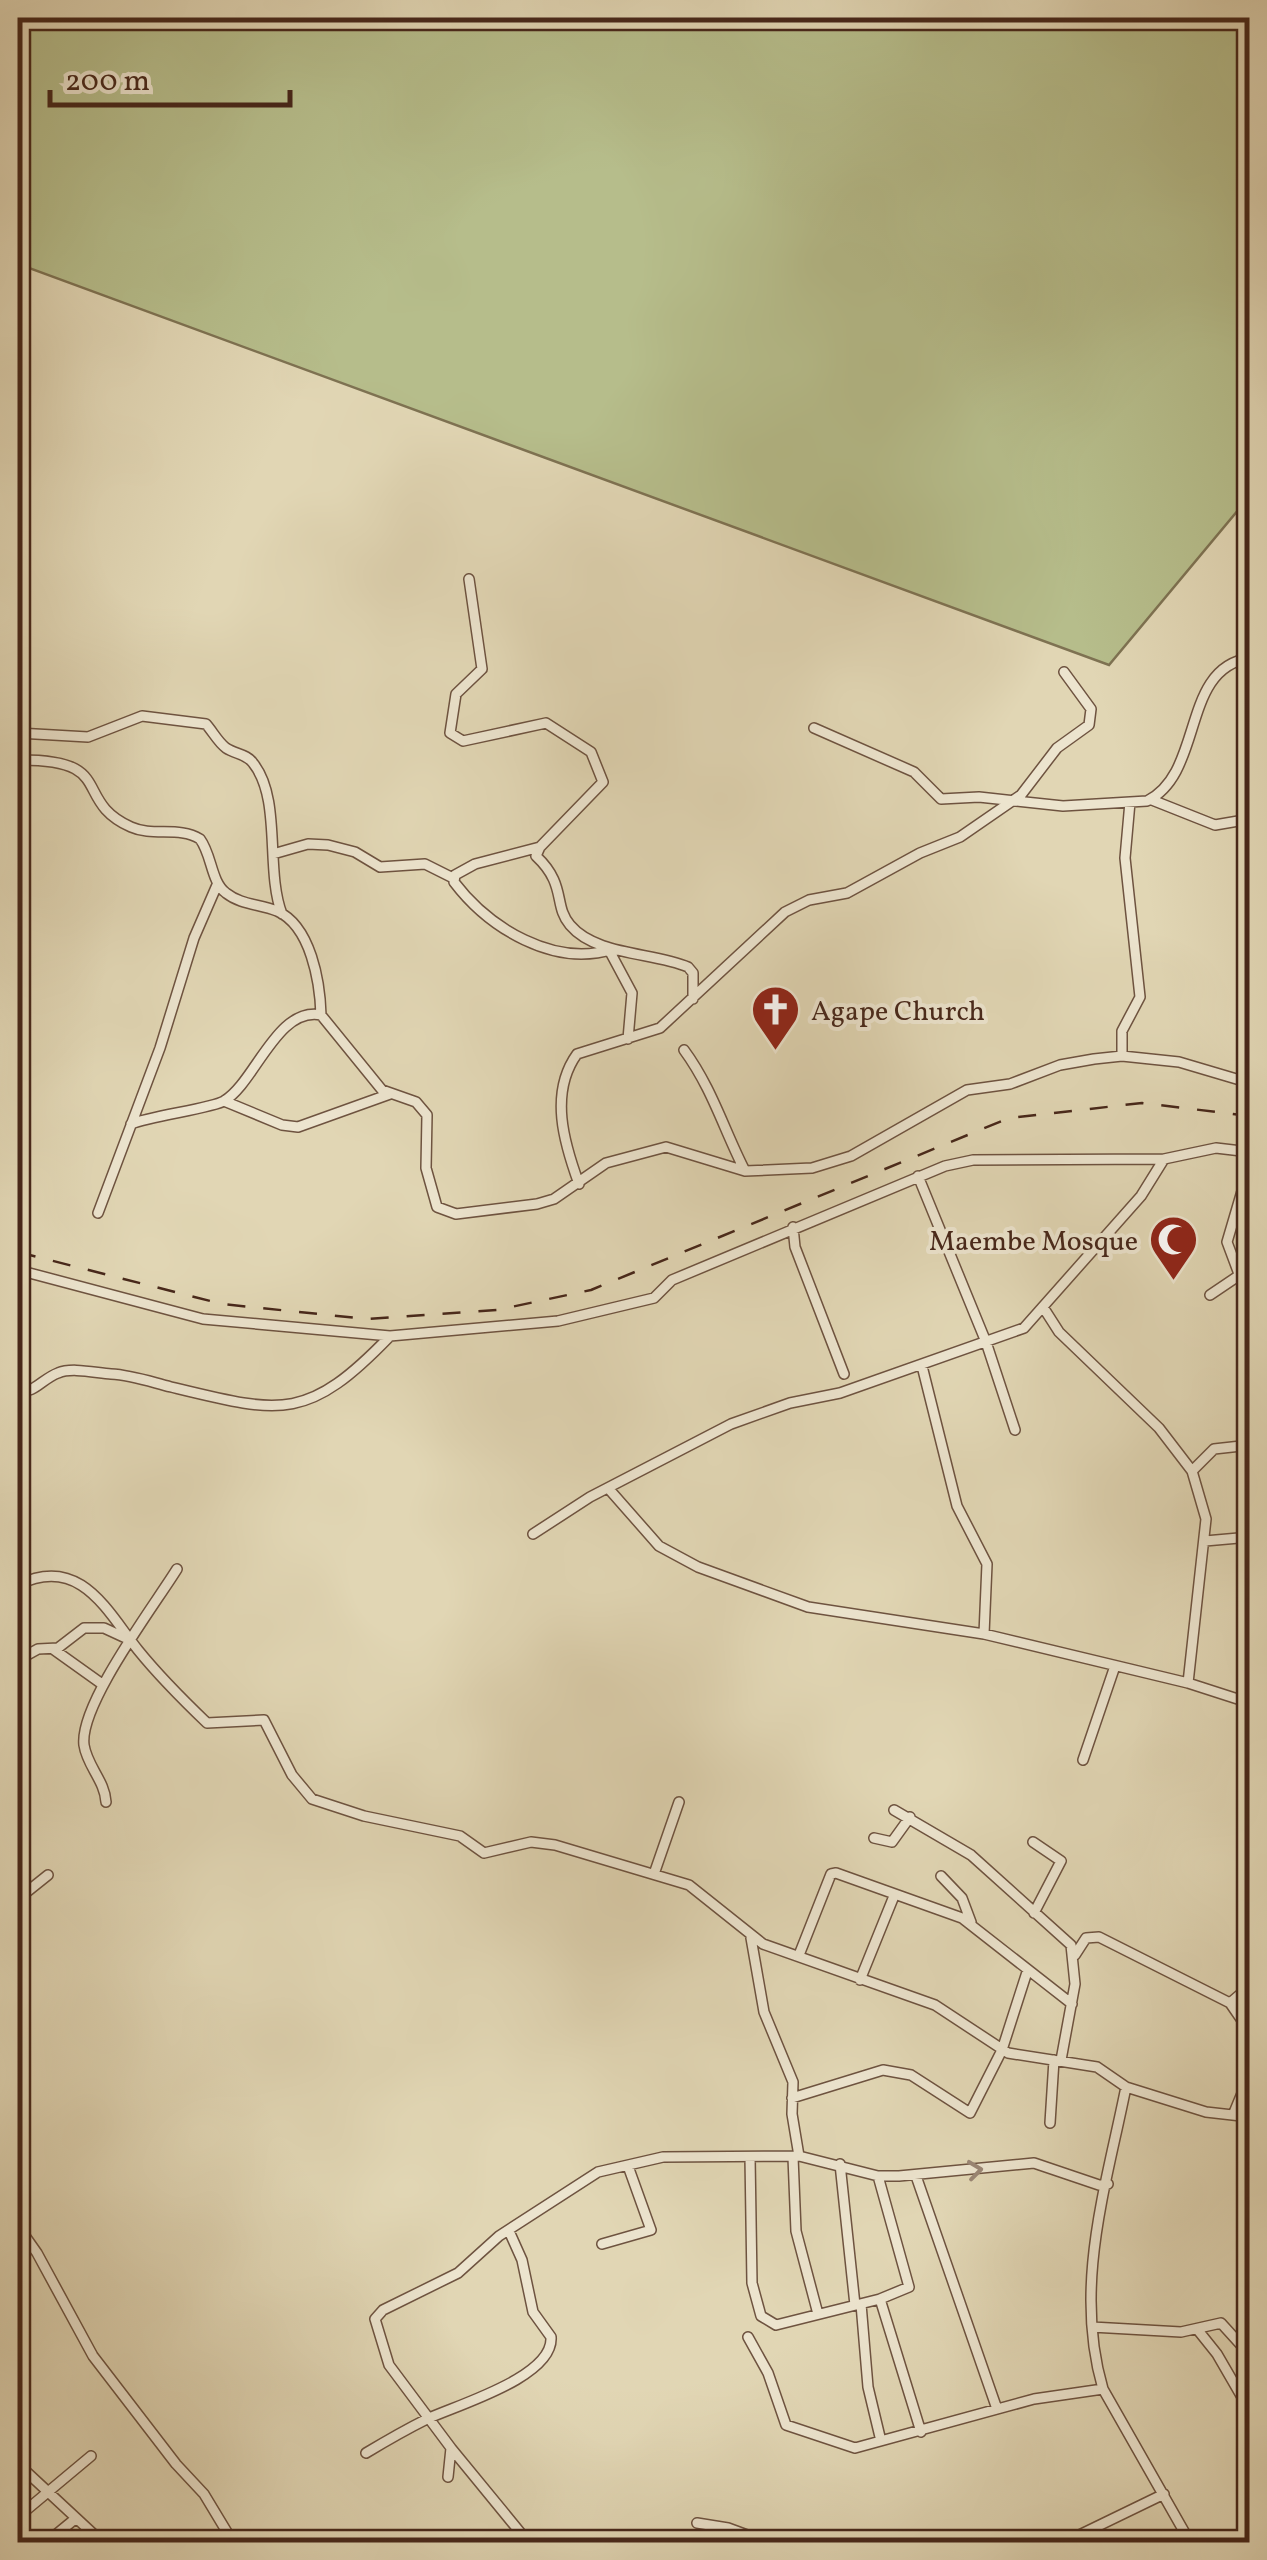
<svg xmlns="http://www.w3.org/2000/svg" width="1267" height="2560" viewBox="0 0 1267 2560" font-family="Vollkorn,serif">
<style>
.green{fill:#b6bd8b;stroke:#7e7252;stroke-width:2.5}
.lines{fill:none;stroke-linecap:round;stroke-linejoin:round}
.minor-casing{stroke:#6e5340;stroke-width:12}
.minor{stroke:#ece4ce;stroke-width:9}
.rail{stroke:#47271a;stroke-width:2.5;stroke-dasharray:18 18;stroke-linecap:butt}
.oneway{stroke:#9a8674}
.labels{text-anchor:middle;stroke-width:8;stroke-linejoin:round;paint-order:stroke}
.poi-label{font-size:28px;fill:#47271a;stroke:#ece4ce;text-anchor:start}
</style>
<rect width="100%" height="100%" fill="#e1d6b4"/>
<filter id="stains"><feTurbulence type="fractalNoise" baseFrequency=".002" numOctaves="4"/><feColorMatrix values="0 0 0 0 .2 0 0 0 0 .09 0 0 0 0 .02 0 0 0 .5 -.17"/></filter>
<radialGradient id="worn" r=".72"><stop offset=".6" stop-color="#630" stop-opacity="0"/><stop offset="1" stop-color="#630" stop-opacity=".3"/></radialGradient>
<!-- green -->
<path class="green" d="M 18,18 L 1249,18 L 1249,497 L 1109,665 L 18,264 Z"/>
<g class="lines">
<defs>
<path id="minor" d="M 469,579 L 482,669 L 456,694 L 450,733 L 463,741 L 546,723 L 591,752 L 603,782 L 540,847 L 536,856 C 567,885 553,905 570,925 C 596,956 654,952 688,967 L 693,973 L 693,999
M 814,728 L 914,772 L 941,799 L 979,797 L 1063,806 L 1147,801 C 1205,772 1180,668 1250,658
M 18,733 L 88,737 L 142,716 L 206,724 C 213,732 218,742 226,748 C 235,754 247,754 253,763 C 282,799 265,870 282,914
M 1247,755 L 1250,763
M 18,760 C 118,759 71,800 131,827 C 153,837 179,826 200,839 C 212,855 211,882 226,893 C 241,905 260,904 277,911 C 311,926 320,982 321,1015
M 1152,800 L 1215,825 L 1250,819
M 540,847 L 475,864 L 455,875 L 454,882 C 489,928 554,968 613,949
M 273,854 L 308,844 L 328,845 L 355,852 L 380,867 L 425,864 L 453,878
M 609,950 L 632,993 L 628,1039
M 1244,1008 L 1250,1005
M 684,1050 C 712,1088 724,1130 745,1171
M 1122,1056 L 1122,1031 L 1140,997 L 1125,858 L 1130,802
M 224,1101 L 282,1125 L 298,1127 L 390,1094
M 131,1124 C 151,1116 213,1108 224,1101 C 255,1083 277,1006 321,1015 L 382,1090 L 416,1102 L 427,1115 L 426,1168 L 437,1207 L 456,1214 L 537,1204 L 554,1199 L 606,1163 L 666,1147 L 745,1171 L 812,1168 L 851,1156 L 967,1090 L 1010,1084 L 1060,1065 L 1094,1059 L 1122,1056 L 1179,1062 L 1250,1083
M 918,1176 L 986,1342 L 1015,1430
M 579,1184 C 564,1143 549,1093 577,1054 L 660,1028 L 785,912 L 809,900 L 847,893 L 920,853 L 960,837 L 1021,795 L 1057,748 L 1089,725 L 1091,709 L 1064,672
M 98,1213 L 160,1048 L 194,938 L 217,885
M 793,1227 L 795,1247 L 844,1374
M 18,1270 L 203,1319 L 390,1336 L 558,1321 L 654,1298 L 672,1280 L 945,1166 L 973,1160 L 1164,1159 L 1216,1148 L 1250,1152
M 1239,1274 L 1227,1242 L 1250,1164
M 1210,1295 L 1250,1268
M 922,1366 L 957,1506 L 987,1564 L 984,1634
M 18,1392 C 35,1393 42,1379 58,1373 C 72,1367 96,1373 111,1374 C 132,1375 151,1382 171,1387 C 282,1414 307,1422 390,1336
M 1192,1471 L 1214,1449 L 1250,1445
M 608,1488 L 659,1546 L 698,1567 L 808,1607 L 984,1634 L 1188,1683 L 1206,1519 L 1192,1471 L 1159,1428 L 1059,1332 L 1043,1307
M 533,1534 L 590,1497 L 731,1424 L 790,1403 L 840,1393 L 1024,1328 L 1141,1196 L 1164,1159
M 1205,1541 L 1250,1537
M 18,1585 C 80,1554 107,1611 138,1650 C 159,1676 183,1700 207,1723 L 264,1720 L 292,1775 L 312,1799 L 364,1816 L 460,1836 L 484,1853 L 531,1842 L 555,1845 L 689,1885 L 763,1944 L 935,2005 L 1008,2053 L 1097,2067 L 1126,2087 C 1106,2187 1073,2287 1103,2389 L 1190,2542
M 53,1649 L 102,1684
M 18,1660 L 38,1649 L 58,1648 L 84,1628 L 104,1628 L 130,1640
M 1188,1683 L 1250,1703
M 1083,1760 L 1115,1666
M 106,1802 C 105,1781 87,1766 84,1745 C 79,1705 154,1606 177,1569
M 894,1810 L 971,1855 L 1071,1945 L 1075,1984 L 1061,2060
M 874,1838 L 892,1842 L 910,1817
M 1033,1842 L 1061,1861 L 1034,1913
M 654,1874 L 679,1802
M 941,1876 L 962,1898 L 971,1922
M 18,1899 L 48,1875
M 751,1938 L 764,2012 L 793,2082 L 792,2114 L 799,2156
M 799,1955 L 831,1874 L 836,1873 L 962,1918 L 1072,2004
M 1075,1955 L 1086,1938 L 1099,1937 L 1230,2003
M 860,1980 L 894,1896
M 1250,1986 L 1230,2003 L 1250,2032
M 1126,2087 L 1206,2112 L 1250,2117
M 792,2098 L 883,2070 L 911,2075 L 970,2113 L 1002,2050 L 1027,1972
M 1233,2115 L 1250,2074
M 1050,2123 L 1054,2060
M 750,2157 L 752,2283 L 761,2316 L 776,2325 L 880,2299 L 909,2287 L 878,2176
M 793,2157 L 796,2231 L 818,2314
M 840,2164 L 855,2305
M 916,2176 L 997,2409
M 18,2226 L 37,2253 L 93,2356 L 176,2464 L 204,2494 L 233,2542
M 602,2244 L 651,2230 L 628,2166
M 880,2299 L 921,2432
M 861,2304 L 868,2387 L 880,2437
M 1092,2327 L 1181,2332 L 1221,2323 L 1250,2355
M 1197,2329 L 1217,2354 L 1250,2411
M 748,2337 L 768,2373 L 786,2425 L 855,2448 L 1034,2399 L 1103,2389
M 451,2448 L 524,2537
M 366,2453 C 386,2441 407,2429 427,2419 C 457,2405 554,2377 551,2337 L 533,2312 L 522,2260 L 509,2231
M 18,2464 L 102,2542
M 448,2477 L 451,2448 L 389,2365 L 375,2319 L 383,2310 L 458,2273 L 499,2236 L 598,2172 L 663,2157 L 799,2156 L 878,2176 L 899,2176 L 1034,2163 L 1099,2185 L 1108,2184
M 18,2517 L 91,2456
M 697,2523 L 728,2528 L 766,2542
M 406,2535 L 414,2542
M 47,2542 L 75,2519
M 1065,2542 L 1164,2494"/>
</defs>
<!-- minor casing -->
<use href="#minor" class="minor-casing"/>
<!-- minor -->
<use href="#minor" class="minor"/>
<!-- rail -->
<path class="rail" d="M 18,1252 L 222,1304 L 367,1319 L 497,1310 L 591,1290 L 1009,1118 L 1142,1103 L 1250,1116"/>
</g>
<!-- one-way arrows -->
<defs><path id="oneway-chevron" d="M-2-3.5L2.5 0L-2 3.5" fill="none" stroke-width="1.6" stroke-linecap="round" stroke-linejoin="round" transform="scale(2.5)"/></defs>
<use class="oneway" href="#oneway-chevron" transform="translate(975 2170) rotate(-7)"/>
<!-- icons -->
<defs>
<symbol id="church-pin" viewBox="-11 -11 22 30"><path d="M0 17L-7.5 6A9.5 9.5 0 1 1 7.5 6Z" fill="#8f2418" stroke="#ece4ce"/><path d="M-1.2-6h2.4v3.5h3.3v2.4h-3.3V6h-2.4V-.1h-3.3v-2.4h3.3Z" fill="#fff"/></symbol>
<symbol id="mosque-pin" viewBox="-11 -11 22 30"><path d="M0 17L-7.5 6A9.5 9.5 0 1 1 7.5 6Z" fill="#8f2418" stroke="#ece4ce"/><path d="M3.5-4.9A6 6 0 1 0 3.5 4.9A5 5 0 1 1 3.5-4.9Z" fill="#fff"/></symbol>
</defs>
<g fill-rule="evenodd">
<use href="#church-pin" x="748" y="982" width="55" height="75"/>
<use href="#mosque-pin" x="1146" y="1212" width="55" height="75"/>
</g>
<g class="labels">
<!-- poi labels -->
<g class="poi-label">
<text x="811" y="1020">Agape Church</text>
<text x="1138" y="1250" text-anchor="end">Maembe Mosque</text>
</g>
</g>
<!-- margin -->
<rect width="1267" height="2560" fill="none" stroke="#e1d6b4" stroke-width="60"/>
<rect x="20" y="20" width="1227" height="2520" fill="none" stroke="#47271a" stroke-width="5"/>
<rect x="30" y="30" width="1207" height="2500" fill="none" stroke="#47271a" stroke-width="2.5"/>
<!-- scale -->
<path d="M50 90v15h240v-15" fill="none" stroke="#47271a" stroke-width="5"/>
<text x="65" y="90" font-size="30" fill="#47271a" stroke="#ece4ce" stroke-width="8" paint-order="stroke">200 m</text>
<rect width="100%" height="100%" filter="url(#stains)"/>
<rect width="100%" height="100%" fill="url(#worn)"/>
</svg>
